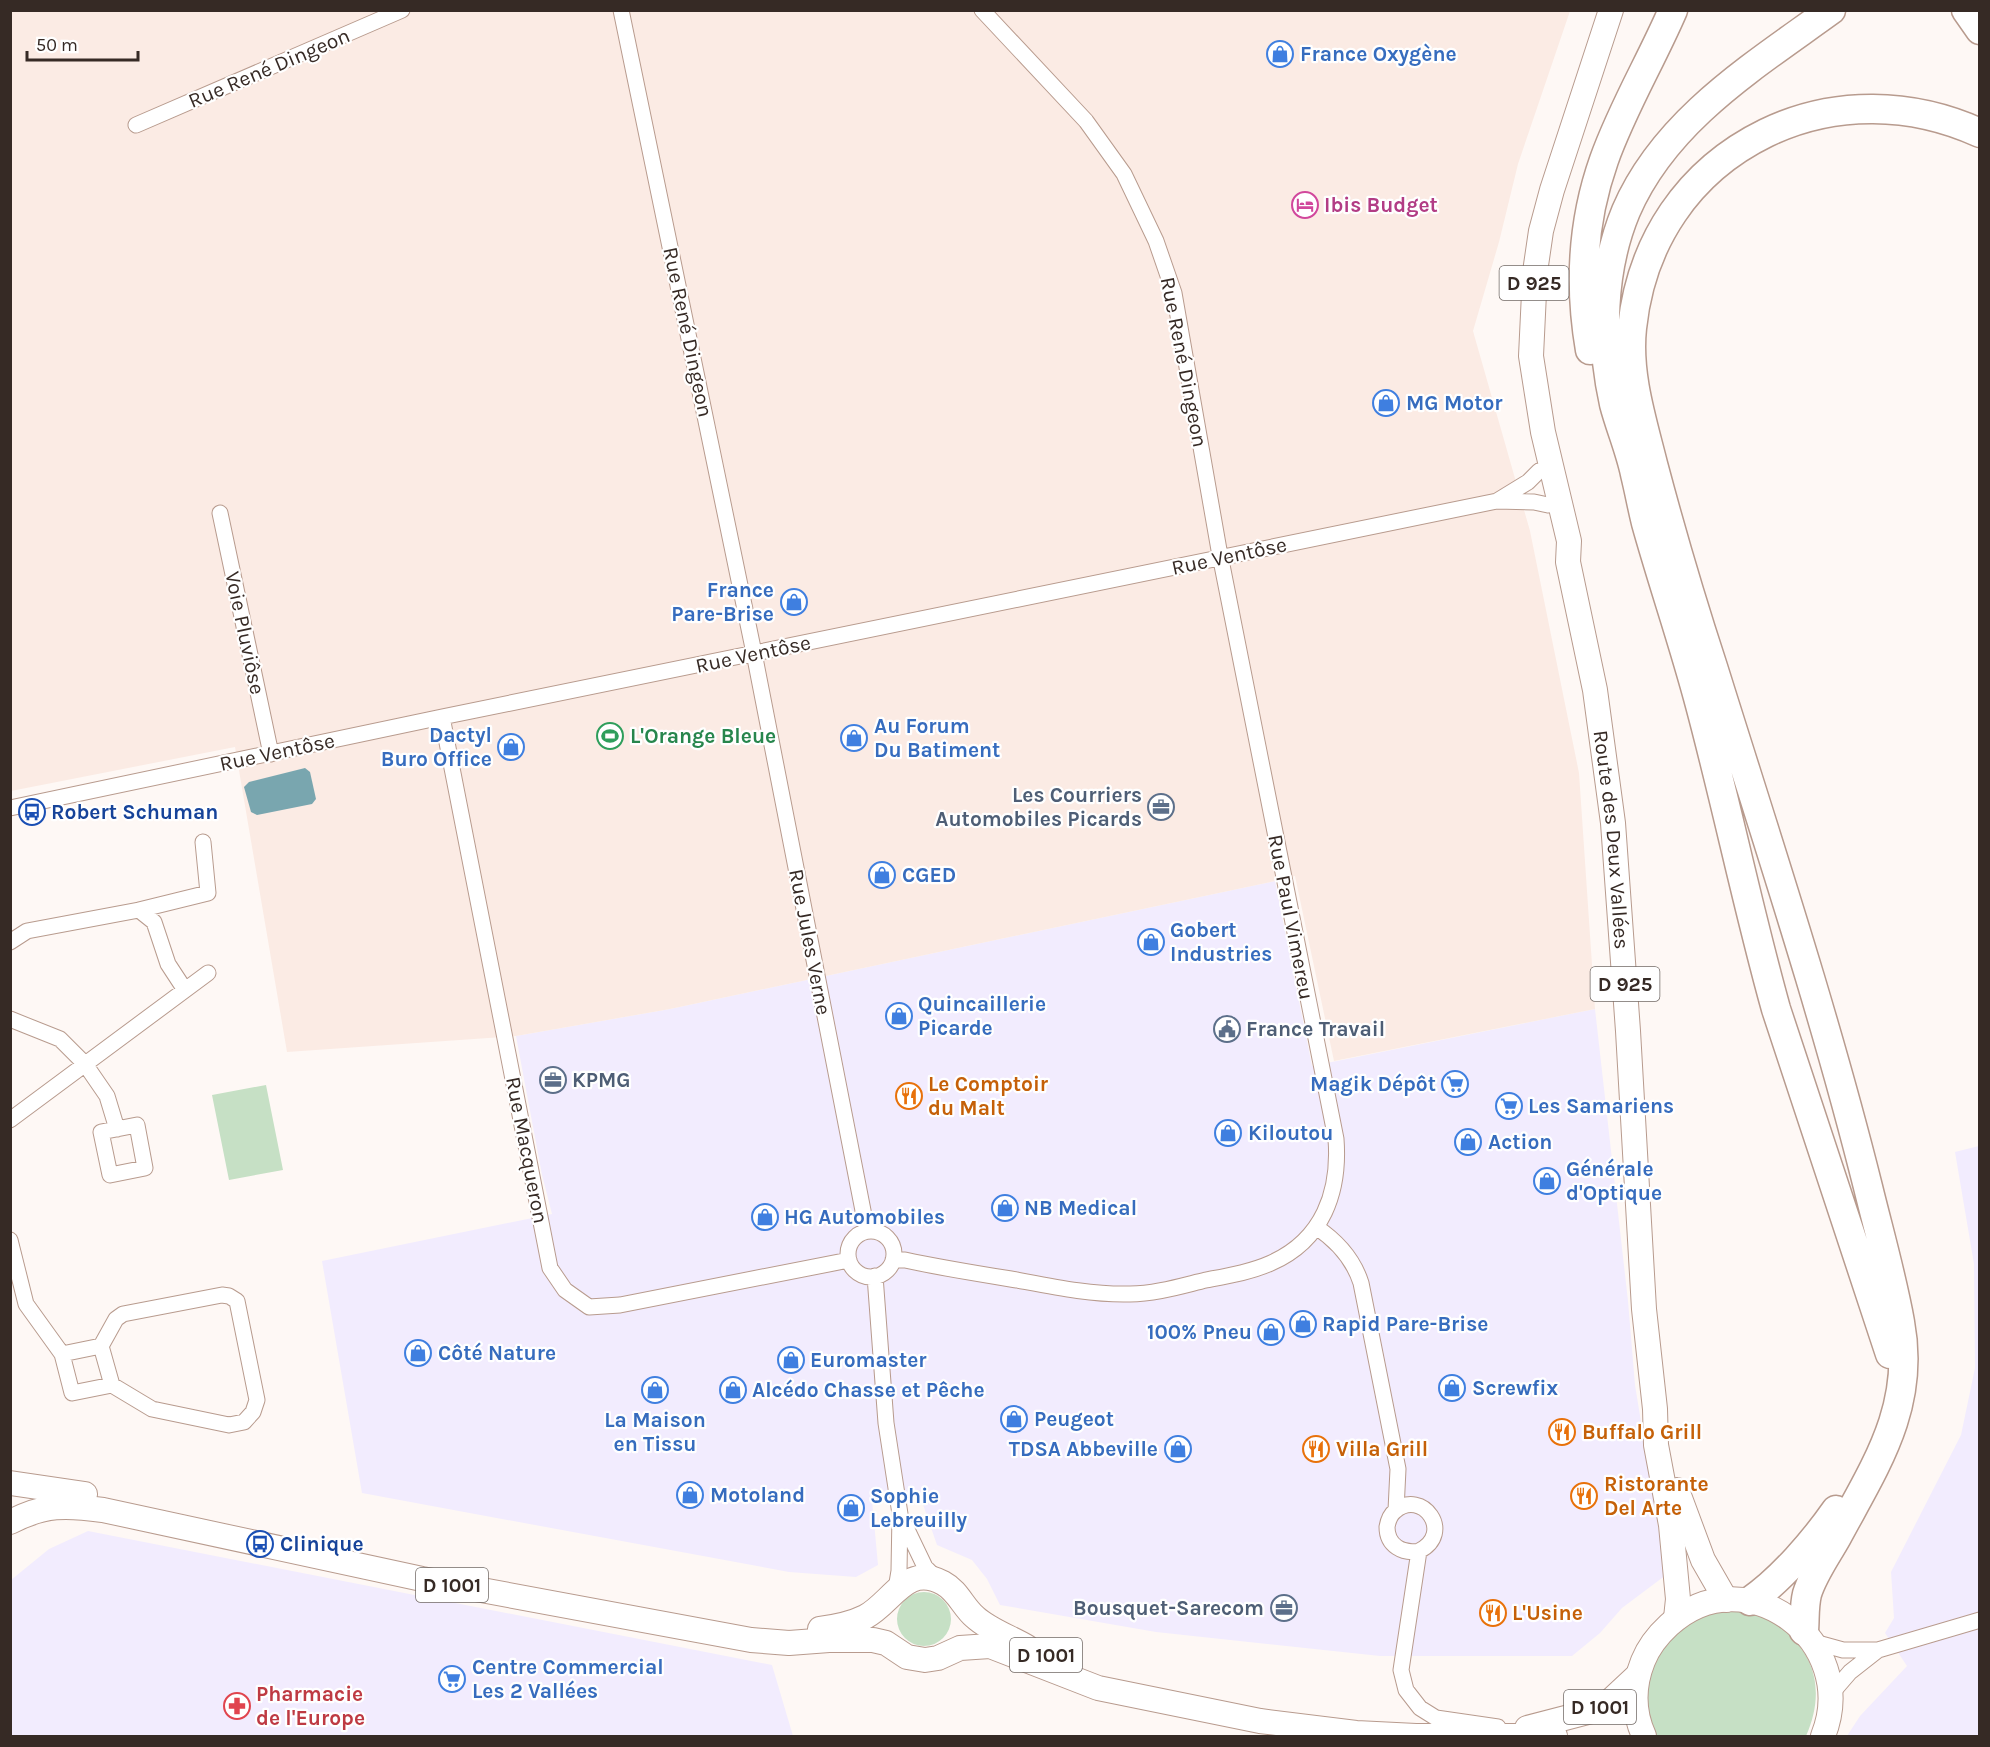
<svg xmlns="http://www.w3.org/2000/svg" width="1990" height="1747" viewBox="0 0 1990 1747" font-family="Karla,sans-serif">
<style>
.commercial{fill:#f2ecfe}
.built{fill:#fbebe4}
.green{fill:#c6e0c5}
.water{fill:#79a6af}
.lines{fill:none;stroke-linecap:round;stroke-linejoin:round}
.street-casing{stroke:#b89b8e;stroke-width:17}
.primary-casing{stroke:#b89b8e;stroke-width:26}
.highway-casing{stroke:#b89b8e;stroke-width:31}
.street{stroke:#fff;stroke-width:15}
.primary{stroke:#fff;stroke-width:24}
.highway{stroke:#fff;stroke-width:28}
.labels{text-anchor:middle;stroke-width:4.5;stroke-linejoin:round;paint-order:stroke}
.shield{fill:#fff;stroke:#726a66;stroke-width:1.5}
.shield-label{font-size:20px;font-weight:bold;fill:#362a25}
.shop-label{font-size:21px;font-weight:bold;fill:#366cbe;stroke:#fff;text-anchor:start}
.street-label{font-size:21px;fill:#362a25;stroke:#fff}
.hotel-label{font-size:21px;font-weight:bold;fill:#b23c85;stroke:#fff;text-anchor:start}
.leisure-label{font-size:21px;font-weight:bold;fill:#27864d;stroke:#fff;text-anchor:start}
.service-label{font-size:21px;font-weight:bold;fill:#4e5e75;stroke:#fff;text-anchor:end}
.transit-label{font-size:21px;font-weight:bold;fill:#164399;stroke:#fff;text-anchor:start}
.food-label{font-size:21px;font-weight:bold;fill:#c56008;stroke:#fff;text-anchor:start}
.health-label{font-size:21px;font-weight:bold;fill:#be3a42;stroke:#fff;text-anchor:start}
</style>
<rect width="100%" height="100%" fill="#fef8f5"/>
<!-- commercial -->
<path class="commercial" d="M 1275,881 L 1312,1066 L 1595,1009 L 1628,1301 L 1635,1385 L 1666,1575 L 1622,1608 L 1600,1633 L 1572,1656 L 1380,1656 L 1156,1632 L 1000,1605 L 987,1579 L 972,1560 L 937,1545 L 919,1493 L 872,1500 L 878,1565 L 856,1577 L 789,1572 L 362,1493 L 322,1261 L 552,1214 L 542,1175 L 516,1036 L 670,1009 Z
M 1979,1146 L 1979,1736 L 1847,1736 L 1860,1716 L 1907,1666 L 1885,1633 L 1894,1618 L 1891,1572 L 1961,1435 L 1975,1368 L 1974,1264 L 1955,1152 Z
M 88,1531 L 772,1665 L 793,1736 L 11,1736 L 11,1580 L 49,1549 Z"/>
<!-- built -->
<path class="built" d="M 11,11 L 1570,11 L 1518,164 L 1499,242 L 1473,331 L 1530,531 L 1579,773 L 1595,1009 L 1334,1061 L 1295,876 L 1275,881 L 670,1009 L 516,1036 L 287,1052 L 235,747 L 11,791 Z"/>
<!-- green -->
<path class="green" d="M 266,1085 L 283,1170 L 229,1180 L 212,1095 Z
M897 1619a27 27 0 1 1 54 0a27 27 0 1 1-54 0Z
M 1741,1610 C 1751,1613 1763,1615 1772,1620 C 1777,1623 1782,1628 1786,1632 C 1819,1660 1823,1698 1806,1736 L 1654,1736 L 1644,1685 L 1665,1639 L 1707,1612 Z"/>
<!-- water -->
<path class="water" d="M 305,768 L 310,772 L 316,799 L 312,804 L 257,815 L 251,812 L 244,787 L 249,782 Z"/>
<g class="lines">
<defs>
<path id="street" d="M 621,10 L 754,653 L 867,1231
M 136,125 L 402,10
M 1497,501 L 1528,482 L 1539,471
M 220,513 L 271,754
M 442,717 L 550,1268 L 565,1290 L 589,1307 L 620,1305 L 849,1260
M 10,808 L 442,717 L 1497,501 L 1534,502 L 1548,505
M 139,910 L 208,893 L 203,842
M 10,942 L 27,931 L 139,910 L 154,922 L 168,964 L 185,990
M 10,1019 L 60,1039 L 85,1064 L 107,1096 L 117,1129
M 10,1120 L 208,973
M 137,1125 L 145,1168 L 110,1175 L 101,1132 Z
M 1316,1227 C 1337,1241 1353,1258 1361,1283 L 1398,1469 L 1396,1510
M848 1254a23 23 0 1 1 46 0a23 23 0 1 1-46 0Z
M 10,1240 L 26,1304 L 62,1354
M 893,1260 L 905,1260 C 942,1268 980,1274 1017,1280 C 1054,1287 1092,1295 1130,1294 C 1155,1294 1181,1286 1206,1280 C 1227,1276 1251,1272 1271,1263 C 1323,1240 1340,1192 1336,1139 L 1219,550 L 1174,293 L 1156,241 L 1124,174 L 1086,121 L 982,10
M 875,1276 L 886,1423 L 900,1514 L 899,1571 L 896,1589
M 222,1295 L 229,1296 L 237,1301 L 257,1400 L 253,1412 L 244,1422 L 229,1425 L 152,1409 L 112,1385 L 101,1346 L 116,1319 L 123,1314 Z
M 101,1346 L 62,1354 L 72,1393 L 112,1385
M 902,1519 L 925,1567 L 938,1580
M 1419,1551 C 1403,1554 1387,1546 1387,1527 C 1388,1521 1390,1515 1395,1511 C 1422,1488 1455,1533 1419,1551 L 1401,1670 L 1406,1690 L 1420,1708 L 1436,1718 L 1498,1727
M 1814,1642 L 1843,1650 L 1878,1650 L 1980,1620
M 1831,1694 L 1850,1672 L 1878,1650"/>
<g id="primary">
<path id="s1" d="M 1611,10 L 1552,190 L 1541,231 L 1535,272 L 1531,356 L 1543,432 L 1569,541 L 1568,562 L 1595,690 L 1613,823 L 1628,1031 L 1644,1309 L 1655,1409 L 1656,1445 L 1671,1525 L 1678,1599 L 1676,1618"/>
<path d="M 10,1483 L 85,1494"/>
<path d="M 1677,1490 L 1703,1560 L 1726,1600"/>
<path d="M 10,1522 C 45,1504 66,1505 103,1510 L 422,1579 L 751,1640 L 789,1643 L 829,1640 L 873,1640 L 886,1643 L 907,1657 L 925,1660 L 938,1658 L 960,1648 L 990,1646 L 1098,1688 L 1260,1721 L 1356,1733 L 1416,1736 L 1555,1736"/>
<path d="M 820,1629 C 835,1627 851,1624 865,1617 C 892,1603 906,1563 943,1583 C 958,1591 963,1607 975,1617 C 989,1630 1010,1637 1027,1647"/>
<path d="M 1527,1728 L 1592,1711 L 1608,1703 L 1638,1675"/>
<path d="M 1644,1736 C 1633,1712 1633,1686 1643,1661 C 1649,1646 1657,1636 1669,1625 C 1746,1554 1861,1642 1823,1736"/>
</g>
<path id="highway" d="M 1831,10 C 1754,66 1665,120 1626,211 C 1601,271 1600,341 1614,404 C 1620,427 1630,450 1635,474 C 1639,490 1642,507 1646,523 C 1663,584 1684,644 1700,705 C 1727,806 1748,909 1776,1009 L 1890,1354
M 1966,10 L 1980,30
M 1590,350 C 1579,286 1582,222 1604,160 C 1622,109 1651,61 1673,10
M 1750,1601 C 1781,1580 1815,1540 1836,1510
M 1804,1631 C 1805,1618 1804,1606 1807,1594 C 1813,1574 1827,1555 1837,1537 C 1875,1466 1916,1407 1900,1322 C 1892,1277 1879,1232 1868,1187 C 1824,1011 1767,840 1713,667 C 1691,600 1671,532 1653,464 C 1642,420 1627,374 1632,328 C 1641,242 1688,171 1766,133 C 1834,100 1912,102 1980,133"/>
</defs>
<!-- street casing -->
<use href="#street" class="street-casing"/>
<!-- primary casing -->
<use href="#primary" class="primary-casing"/>
<!-- highway casing -->
<use href="#highway" class="highway-casing"/>
<!-- street -->
<use href="#street" class="street"/>
<!-- primary -->
<use href="#primary" class="primary"/>
<!-- highway -->
<use href="#highway" class="highway"/>
</g>
<!-- icons -->
<defs>
<symbol id="shop-ring" viewBox="-11 -11 22 22"><circle r="9.5" fill="#fff" stroke="#3f7fe0" stroke-width="1.5"/><path d="M-5-2.5h2.3a2.7 3.5 0 0 1 5.4 0H5L5.5 6h-11ZM-1.5-2.5h3a1.5 2.3 0 0 0-3 0Z" fill="#3f7fe0"/></symbol>
<symbol id="hotel-ring" viewBox="-11 -11 22 22"><circle r="9.5" fill="#fff" stroke="#d1479c" stroke-width="1.5"/><path d="M-6-4.5h1.5V1H6V5H4.5V3h-9V5H-6ZM-4 0a1.8 1.8 0 1 1 3.6 0ZM.5 0V-2.5h3Q6-2.5 6 0Z" fill="#d1479c"/></symbol>
<symbol id="stadium-ring" viewBox="-11 -11 22 22"><circle r="9.5" fill="#fff" stroke="#2e9e5b" stroke-width="1.5"/><path d="M0-5a6.5 5 0 1 0 0 10a6.5 5 0 1 0 0-10ZM-3.5-1.8h7v3.6h-7Z" fill="#2e9e5b"/></symbol>
<symbol id="office-ring" viewBox="-11 -11 22 22"><circle r="9.5" fill="#fff" stroke="#5c6f8a" stroke-width="1.5"/><path d="M-6-3h4V-5.5h4V-3h4V5H-6ZM-1-4.5V-3h2v-1.5ZM-6 0V1H6V0Z" fill="#5c6f8a"/></symbol>
<symbol id="bus-ring" viewBox="-11 -11 22 22"><circle r="9.5" fill="#fff" stroke="#1a4fb4" stroke-width="1.5"/><path d="M-5-6H5V4H4V6H2V4H-2V6H-4V4H-5ZM-3.5-4V0h7V-4ZM-3.5 1.2v1.5H-2V1.2ZM2 1.2v1.5H3.5V1.2Z" fill="#1a4fb4"/></symbol>
<symbol id="civic-ring" viewBox="-11 -11 22 22"><circle r="9.5" fill="#fff" stroke="#5c6f8a" stroke-width="1.5"/><path d="M-.6-6.5H3V-4.5H.6V-3L4-1V1h2V6H-6V1h2V-1L-.6-3ZM-1.2 2.5V6h2.4V2.5Z" fill="#5c6f8a"/></symbol>
<symbol id="supermarket-ring" viewBox="-11 -11 22 22"><circle r="9.5" fill="#fff" stroke="#3f7fe0" stroke-width="1.5"/><path d="M-6-5.5h2.5l.6 2H6L4.5 2H-2.5L-4.4-4H-6ZM-1.5 3.2a1.3 1.3 0 1 0 .1 0ZM3 3.2a1.3 1.3 0 1 0 .1 0Z" fill="#3f7fe0"/></symbol>
<symbol id="restaurant-ring" viewBox="-11 -11 22 22"><circle r="9.5" fill="#fff" stroke="#e8710a" stroke-width="1.5"/><path d="M-5-6h1v4h1v-4h1v4h1v-4h1v5L-1.5 .5V6h-2V.5L-5-1ZM5-6V6H3V1.5H1.5Q1.5-4 5-6Z" fill="#e8710a"/></symbol>
<symbol id="pharmacy-ring" viewBox="-11 -11 22 22"><circle r="9.5" fill="#fff" stroke="#e0444e" stroke-width="1.5"/><path d="M-2-6h4v4h4v4h-4v4h-4v-4h-4v-4h4Z" fill="#e0444e"/></symbol>
</defs>
<g fill-rule="evenodd">
<use href="#shop-ring" x="1265" y="39" width="30" height="30"/>
<use href="#hotel-ring" x="1290" y="190" width="30" height="30"/>
<use href="#shop-ring" x="1371" y="388" width="30" height="30"/>
<use href="#shop-ring" x="779" y="587" width="30" height="30"/>
<use href="#stadium-ring" x="595" y="721" width="30" height="30"/>
<use href="#shop-ring" x="839" y="723" width="30" height="30"/>
<use href="#shop-ring" x="496" y="732" width="30" height="30"/>
<use href="#office-ring" x="1146" y="792" width="30" height="30"/>
<use href="#bus-ring" x="17" y="797" width="30" height="30"/>
<use href="#shop-ring" x="867" y="860" width="30" height="30"/>
<use href="#shop-ring" x="1136" y="927" width="30" height="30"/>
<use href="#shop-ring" x="884" y="1001" width="30" height="30"/>
<use href="#civic-ring" x="1212" y="1014" width="30" height="30"/>
<use href="#office-ring" x="538" y="1065" width="30" height="30"/>
<use href="#supermarket-ring" x="1440" y="1069" width="30" height="30"/>
<use href="#restaurant-ring" x="894" y="1081" width="30" height="30"/>
<use href="#supermarket-ring" x="1494" y="1091" width="30" height="30"/>
<use href="#shop-ring" x="1213" y="1118" width="30" height="30"/>
<use href="#shop-ring" x="1453" y="1127" width="30" height="30"/>
<use href="#shop-ring" x="1532" y="1166" width="30" height="30"/>
<use href="#shop-ring" x="990" y="1193" width="30" height="30"/>
<use href="#shop-ring" x="750" y="1202" width="30" height="30"/>
<use href="#shop-ring" x="1288" y="1309" width="30" height="30"/>
<use href="#shop-ring" x="1256" y="1317" width="30" height="30"/>
<use href="#shop-ring" x="403" y="1338" width="30" height="30"/>
<use href="#shop-ring" x="776" y="1345" width="30" height="30"/>
<use href="#shop-ring" x="1437" y="1373" width="30" height="30"/>
<use href="#shop-ring" x="640" y="1375" width="30" height="30"/>
<use href="#shop-ring" x="718" y="1375" width="30" height="30"/>
<use href="#shop-ring" x="999" y="1404" width="30" height="30"/>
<use href="#restaurant-ring" x="1547" y="1417" width="30" height="30"/>
<use href="#shop-ring" x="1163" y="1434" width="30" height="30"/>
<use href="#restaurant-ring" x="1301" y="1434" width="30" height="30"/>
<use href="#shop-ring" x="675" y="1480" width="30" height="30"/>
<use href="#restaurant-ring" x="1569" y="1481" width="30" height="30"/>
<use href="#shop-ring" x="836" y="1493" width="30" height="30"/>
<use href="#bus-ring" x="245" y="1529" width="30" height="30"/>
<use href="#office-ring" x="1269" y="1593" width="30" height="30"/>
<use href="#restaurant-ring" x="1478" y="1598" width="30" height="30"/>
<use href="#supermarket-ring" x="437" y="1664" width="30" height="30"/>
<use href="#pharmacy-ring" x="222" y="1691" width="30" height="30"/>
</g>
<g class="labels">
<!-- shield labels -->
<g class="shield">
<rect x="1499.5" y="266" width="69" height="34" rx="4.5"/>
<rect x="1590.5" y="967" width="69" height="34" rx="4.5"/>
<rect x="416" y="1568" width="72" height="34" rx="4.5"/>
<rect x="1010" y="1638" width="72" height="34" rx="4.5"/>
<rect x="1564" y="1690" width="72" height="34" rx="4.5"/>
</g>
<g class="shield-label">
<text x="1534" y="290">D 925</text>
<text x="1625" y="991">D 925</text>
<text x="452" y="1592">D 1001</text>
<text x="1046" y="1662">D 1001</text>
<text x="1600" y="1714">D 1001</text>
</g>
<!-- shop labels -->
<g class="shop-label">
<text x="1300" y="61">France Oxygène</text>
<text x="1406" y="410">MG Motor</text>
<text x="774" y="597" text-anchor="end">France<tspan x="774" dy="24">Pare-Brise</tspan></text>
<text x="874" y="733">Au Forum<tspan x="874" dy="24">Du Batiment</tspan></text>
<text x="492" y="742" text-anchor="end">Dactyl<tspan x="492" dy="24">Buro Office</tspan></text>
<text x="902" y="882">CGED</text>
<text x="1170" y="937">Gobert<tspan x="1170" dy="24">Industries</tspan></text>
<text x="918" y="1011">Quincaillerie<tspan x="918" dy="24">Picarde</tspan></text>
<text x="1436" y="1091" text-anchor="end">Magik Dépôt</text>
<text x="1528" y="1113">Les Samariens</text>
<text x="1248" y="1140">Kiloutou</text>
<text x="1488" y="1149">Action</text>
<text x="1566" y="1176">Générale<tspan x="1566" dy="24">d'Optique</tspan></text>
<text x="1024" y="1215">NB Medical</text>
<text x="784" y="1224">HG Automobiles</text>
<text x="1322" y="1331">Rapid Pare-Brise</text>
<text x="1252" y="1339" text-anchor="end">100% Pneu</text>
<text x="438" y="1360">Côté Nature</text>
<text x="810" y="1367">Euromaster</text>
<text x="1472" y="1395">Screwfix</text>
<text x="752" y="1397">Alcédo Chasse et Pêche</text>
<text x="1034" y="1426">Peugeot</text>
<text x="655" y="1427" text-anchor="middle">La Maison<tspan x="655" dy="24">en Tissu</tspan></text>
<text x="1158" y="1456" text-anchor="end">TDSA Abbeville</text>
<text x="710" y="1502">Motoland</text>
<text x="870" y="1503">Sophie<tspan x="870" dy="24">Lebreuilly</tspan></text>
<text x="472" y="1674">Centre Commercial<tspan x="472" dy="24">Les 2 Vallées</tspan></text>
</g>
<!-- street labels -->
<g class="street-label">
<text transform="translate(269 68) rotate(-23)" y="7">Rue René Dingeon</text>
<text transform="translate(688 332) rotate(78)" y="7">Rue René Dingeon</text>
<text transform="translate(1184 362) rotate(79)" y="7">Rue René Dingeon</text>
<text transform="translate(1229 556) rotate(-12)" y="7">Rue Ventôse</text>
<text transform="translate(245 633) rotate(78)" y="7">Voie Pluviôse</text>
<text transform="translate(753 654) rotate(-12)" y="7">Rue Ventôse</text>
<text transform="translate(277 752) rotate(-12)" y="7">Rue Ventôse</text>
<text dy="7" stroke="none"><textPath href="#s1" startOffset="849">Route des Deux Vallées</textPath></text>
<text transform="translate(1291 917) rotate(79)" y="7">Rue Paul Vimereu</text>
<text transform="translate(810 942) rotate(79)" y="7">Rue Jules Verne</text>
<text transform="translate(527 1150) rotate(79)" y="7">Rue Macqueron</text>
</g>
<!-- hotel labels -->
<g class="hotel-label">
<text x="1324" y="212">Ibis Budget</text>
</g>
<!-- leisure labels -->
<g class="leisure-label">
<text x="630" y="743">L'Orange Bleue</text>
</g>
<!-- service labels -->
<g class="service-label">
<text x="1142" y="802">Les Courriers<tspan x="1142" dy="24">Automobiles Picards</tspan></text>
<text x="1246" y="1036" text-anchor="start">France Travail</text>
<text x="572" y="1087" text-anchor="start">KPMG</text>
<text x="1264" y="1615">Bousquet-Sarecom</text>
</g>
<!-- transit labels -->
<g class="transit-label">
<text x="51" y="819">Robert Schuman</text>
<text x="280" y="1551">Clinique</text>
</g>
<!-- food labels -->
<g class="food-label">
<text x="928" y="1091">Le Comptoir<tspan x="928" dy="24">du Malt</tspan></text>
<text x="1582" y="1439">Buffalo Grill</text>
<text x="1336" y="1456">Villa Grill</text>
<text x="1604" y="1491">Ristorante<tspan x="1604" dy="24">Del Arte</tspan></text>
<text x="1512" y="1620">L'Usine</text>
</g>
<!-- health labels -->
<g class="health-label">
<text x="256" y="1701">Pharmacie<tspan x="256" dy="24">de l'Europe</tspan></text>
</g>
</g>
<!-- border -->
<rect width="1990" height="1747" fill="none" stroke="#362a25" stroke-width="24"/>
<!-- scale -->
<path d="M27 51v9h111v-9" fill="none" stroke="#362a25" stroke-width="3"/>
<text x="36" y="51" font-size="18" fill="#362a25" stroke="#ffffff" stroke-width="4.5" paint-order="stroke">50 m</text>
</svg>
